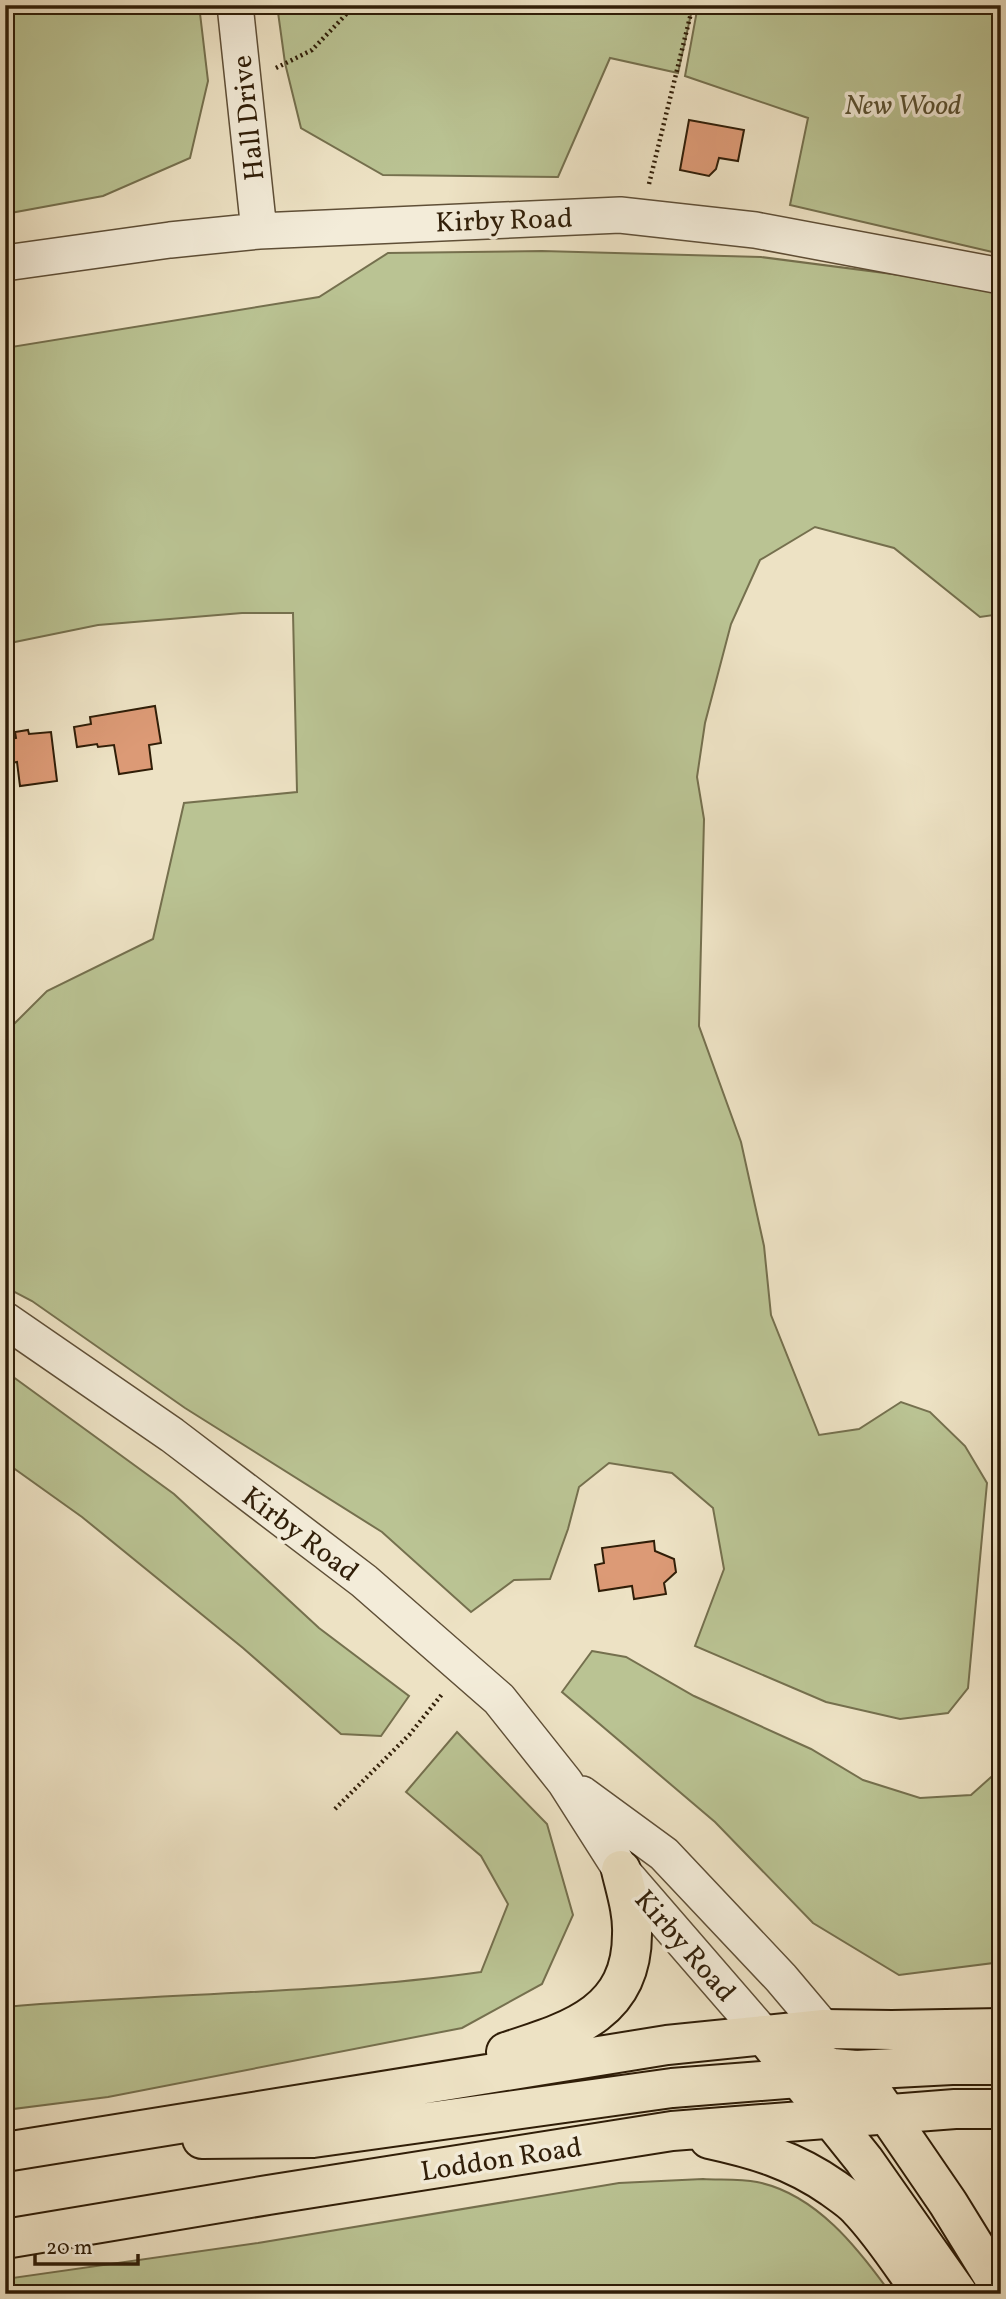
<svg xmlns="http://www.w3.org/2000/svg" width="1006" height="2299" viewBox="0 0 1006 2299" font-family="Vollkorn,serif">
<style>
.green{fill:#bac393;stroke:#75704e;stroke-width:2}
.building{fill:#dc9a76;stroke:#301e08;stroke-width:2}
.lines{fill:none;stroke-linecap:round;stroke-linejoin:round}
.minor-casing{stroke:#5f4f37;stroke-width:38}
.major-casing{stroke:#301e08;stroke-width:42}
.highway-casing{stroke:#301e08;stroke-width:42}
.path{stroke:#301e08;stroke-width:4.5;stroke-dasharray:2 3.5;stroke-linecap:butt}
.minor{stroke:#f3ecd9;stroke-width:35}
.major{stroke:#ede2c4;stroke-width:38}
.highway{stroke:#ede2c4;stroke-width:38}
.labels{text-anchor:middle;stroke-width:7;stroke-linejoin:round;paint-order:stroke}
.park-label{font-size:28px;font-style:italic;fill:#595032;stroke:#f3ecd9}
.street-label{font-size:28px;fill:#301e08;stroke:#f3ecd9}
</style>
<rect width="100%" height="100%" fill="#ede2c4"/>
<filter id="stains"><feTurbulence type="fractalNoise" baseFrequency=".00286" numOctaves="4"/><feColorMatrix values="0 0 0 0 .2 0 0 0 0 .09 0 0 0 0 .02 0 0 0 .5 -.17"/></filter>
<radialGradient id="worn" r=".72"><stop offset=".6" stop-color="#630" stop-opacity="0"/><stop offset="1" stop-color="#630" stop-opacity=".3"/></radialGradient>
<!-- green -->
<path class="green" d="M 5,5 L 199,5 L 208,81 L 190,158 L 103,196 L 5,214 Z
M 277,5 L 693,5 L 678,73 L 610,58 L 558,177 L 383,175 L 301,128 L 285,63 Z
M 698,5 L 1001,5 L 1001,254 L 790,205 L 808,118 L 685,76 Z
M 542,251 L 761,257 L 1001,288 L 1001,614 L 980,617 L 894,548 L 815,527 L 760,560 L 731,624 L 705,723 L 697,777 L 704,819 L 699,1026 L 741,1142 L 764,1246 L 771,1315 L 819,1435 L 859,1429 L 901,1402 L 930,1412 L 965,1446 L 987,1483 L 968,1688 L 948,1713 L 900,1719 L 826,1702 L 695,1646 L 724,1569 L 713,1508 L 672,1473 L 609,1463 L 579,1487 L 568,1529 L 550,1579 L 514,1580 L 471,1612 L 382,1532 L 185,1408 L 32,1301 L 5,1287 L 5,1158 L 12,1154 L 8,1030 L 47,991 L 153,939 L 184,803 L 297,792 L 293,613 L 242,613 L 98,625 L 5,644 L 5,348 L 319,297 L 388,253 Z
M 5,1371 L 174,1494 L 319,1628 L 409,1696 L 381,1736 L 341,1734 L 243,1648 L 82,1517 L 5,1462 Z
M 592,1651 L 626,1657 L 694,1696 L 811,1749 L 863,1780 L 920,1798 L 971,1795 L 999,1770 L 1001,1764 L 1001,1962 L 899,1975 L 813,1923 L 715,1822 L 562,1692 Z
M 457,1732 L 547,1824 L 573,1915 L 542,1984 L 462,2028 L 108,2097 L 5,2110 L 5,2007 C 164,1993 324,1994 481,1972 L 508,1904 L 481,1856 L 406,1792 Z
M 703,2179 C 720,2180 740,2179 757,2182 C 816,2194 858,2248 891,2294 L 5,2294 L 5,2279 L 258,2243 L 619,2183 Z"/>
<!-- building -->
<path class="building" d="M 689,120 L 744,130 L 738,161 L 719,158 L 716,169 L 709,176 L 680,170 Z
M 155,706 L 161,743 L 149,745 L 152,769 L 119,774 L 114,745 L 98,747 L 97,744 L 77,747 L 74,727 L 91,724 L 90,717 Z
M 28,730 L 29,734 L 51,732 L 57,781 L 20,786 L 17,762 L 6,764 L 5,740 L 16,738 L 15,732 Z
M 654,1541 L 655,1551 L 674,1559 L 676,1572 L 664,1583 L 666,1594 L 634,1599 L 632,1586 L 599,1591 L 595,1565 L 604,1563 L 602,1548 Z"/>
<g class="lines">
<defs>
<path id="minor" d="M 235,5 L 259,231
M 5,263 L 170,240 L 259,231 L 620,215 L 755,230 L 1001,276
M 5,1320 L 172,1435 L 364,1581 L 499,1699 L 565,1782 L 621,1870 L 764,2035
M 582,1794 L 664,1854 L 781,1978 L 824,2029"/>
<path id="major" d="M 764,2035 L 864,2160 L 958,2294
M 870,2089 L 948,2203 L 1001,2289"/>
<path id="highway" d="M 506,2052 C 570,2031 632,2014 632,1934 C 633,1913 626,1891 621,1870
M 805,2059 L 833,2068 L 856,2070 L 952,2065 L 1001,2065
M 202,2139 L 313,2138 L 672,2088 L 798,2078 L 828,2086 L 884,2112
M 709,2139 C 755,2149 793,2160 833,2188 C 841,2194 851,2200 858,2208 C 883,2234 902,2265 923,2294
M 5,2152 L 667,2045 L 824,2029 L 892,2030 L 1001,2028
M 5,2239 L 268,2195 L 672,2131 L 955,2109 L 1001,2109"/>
</defs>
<!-- minor casing -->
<use href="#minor" class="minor-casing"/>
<!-- major casing -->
<use href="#major" class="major-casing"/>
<!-- highway casing -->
<use href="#highway" class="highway-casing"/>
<!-- path -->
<path class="path" d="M 276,68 L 312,50 L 355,5
M 649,184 L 693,5
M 335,1809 L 410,1734 L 443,1693"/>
<!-- minor -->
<use href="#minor" class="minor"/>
<!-- major -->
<use href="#major" class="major"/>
<!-- highway -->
<use href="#highway" class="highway"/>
</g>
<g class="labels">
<!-- park labels -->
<g class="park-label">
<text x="903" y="114">New Wood</text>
</g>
<!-- street labels -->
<g class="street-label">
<text transform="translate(247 118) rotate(-96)" y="10">Hall Drive</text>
<text transform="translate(504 219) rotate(-2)" y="10">Kirby Road</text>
<text transform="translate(301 1533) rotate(37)" y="10">Kirby Road</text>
<text transform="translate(686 1945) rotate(49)" y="10">Kirby Road</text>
<text transform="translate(501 2158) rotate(-9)" y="10">Loddon Road</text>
</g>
</g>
<!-- margin -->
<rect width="1006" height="2299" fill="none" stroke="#ede2c4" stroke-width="28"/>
<rect x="7" y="7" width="992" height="2285" fill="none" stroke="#301e08" stroke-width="3.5"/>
<rect x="14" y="14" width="978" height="2271" fill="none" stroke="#301e08" stroke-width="2"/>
<!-- scale -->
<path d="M35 2254v10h103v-10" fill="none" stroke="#301e08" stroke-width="3.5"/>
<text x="46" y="2254" font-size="21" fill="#301e08" stroke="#f3ecd9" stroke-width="5" paint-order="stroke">20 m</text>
<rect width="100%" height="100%" filter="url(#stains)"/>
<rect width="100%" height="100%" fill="url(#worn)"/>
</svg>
